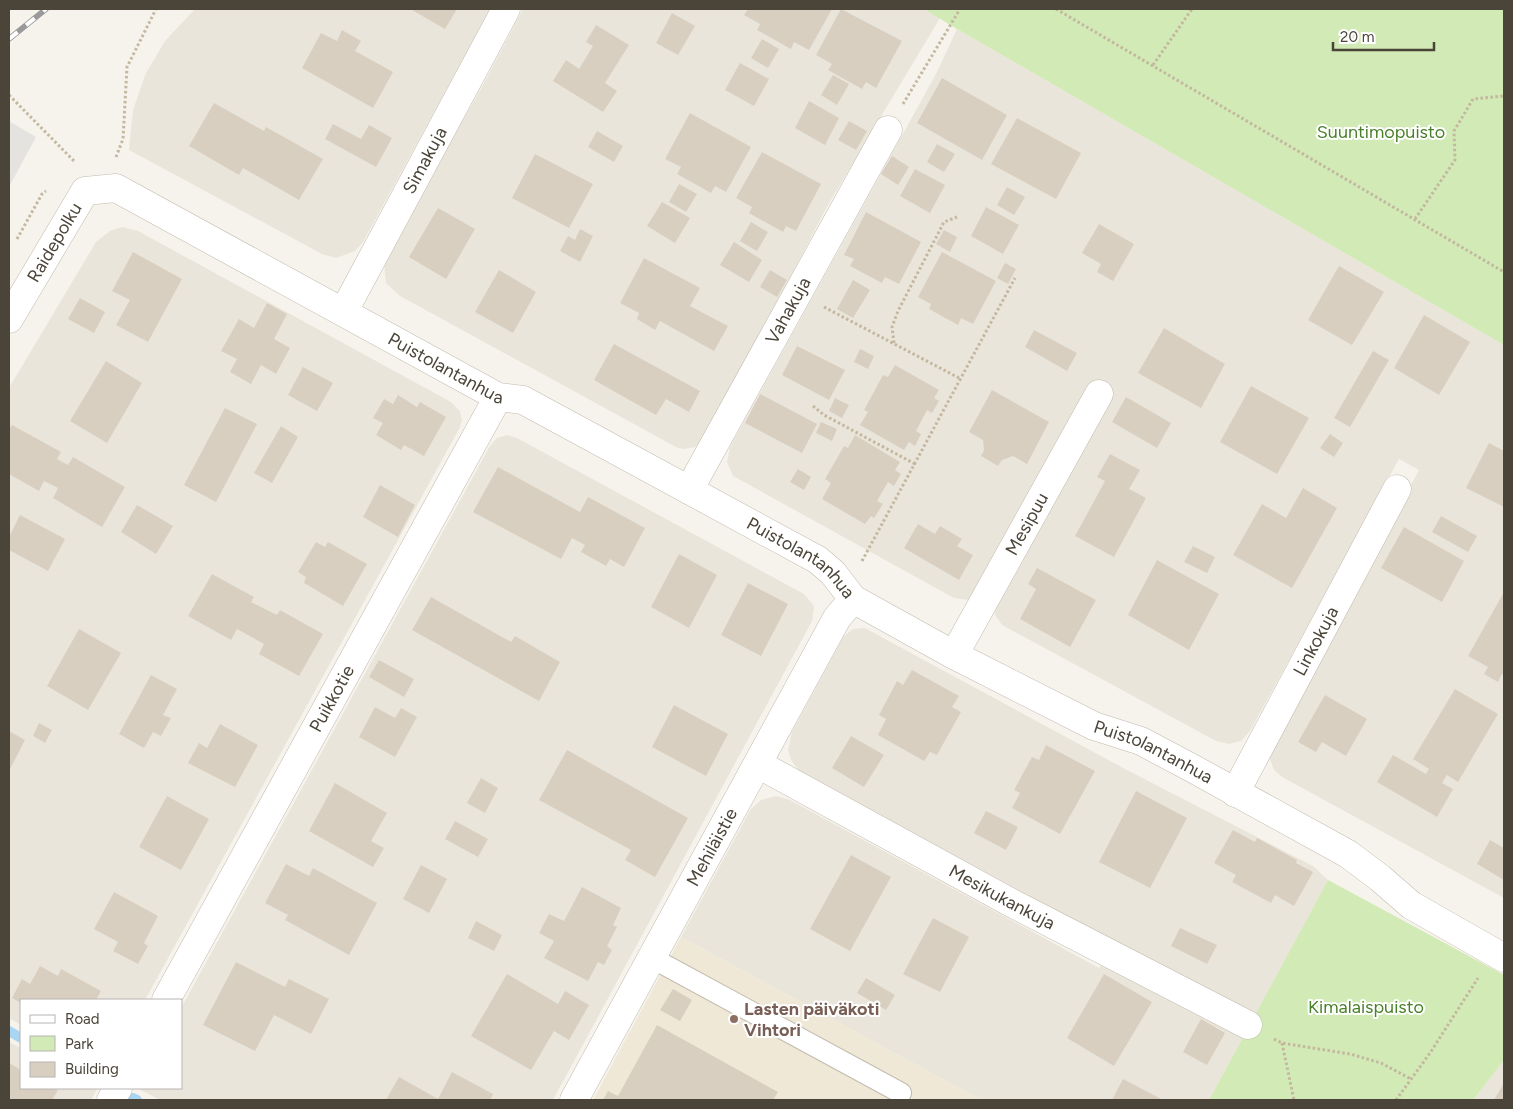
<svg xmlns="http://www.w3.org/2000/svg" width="1513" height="1109" viewBox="0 0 1513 1109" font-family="Figtree,sans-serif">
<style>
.residential{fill:#eae5da}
.education{fill:#efe8d6}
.green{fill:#d2eab5}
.parking{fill:#e5e3e0}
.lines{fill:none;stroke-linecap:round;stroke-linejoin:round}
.stream{stroke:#a9d4f2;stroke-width:10}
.building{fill:#d8cfc1}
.service-casing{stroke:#c2bbae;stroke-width:22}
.minor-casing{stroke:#c2bbae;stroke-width:29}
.path{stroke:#c4b79f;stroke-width:3;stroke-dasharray:2.5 2.5;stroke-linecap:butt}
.service{stroke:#fff;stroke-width:20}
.minor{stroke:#fff;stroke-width:28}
.rail-casing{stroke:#9a9a9a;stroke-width:5.5}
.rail{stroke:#fff;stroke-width:4;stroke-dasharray:11;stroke-linecap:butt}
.education-dot{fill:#8d6e63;stroke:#fff;stroke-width:2}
.labels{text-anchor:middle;stroke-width:4;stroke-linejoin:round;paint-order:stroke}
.park-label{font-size:18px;fill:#4a7f2a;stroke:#fff}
.street-label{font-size:18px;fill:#4b4439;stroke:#fff}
.education-label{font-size:18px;font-weight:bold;fill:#785e54;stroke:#fff;text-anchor:start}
</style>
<rect width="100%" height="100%" fill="#f6f3ec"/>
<!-- residential -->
<path class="residential" d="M 195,9 L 490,9 L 363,242 L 355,251 L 336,258 L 322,254 L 129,150 L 133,110 L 146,73 L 165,41 Z
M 523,9 L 924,9 L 940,18 L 829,203 L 772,312 L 699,443 L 695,447 L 683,449 L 676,447 L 400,296 L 386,283 L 384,264 L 426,184 L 482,87 Z
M 957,29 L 1504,345 L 1504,898 L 1282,777 L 1274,770 L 1269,756 L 1272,743 L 1419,470 L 1399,459 L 1250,731 L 1241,741 L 1229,744 L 1216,741 L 1002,625 L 995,615 L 996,603 L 1112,398 L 973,598 L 968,600 L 954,598 L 733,476 L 727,462 L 730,447 L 936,74 Z
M 122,227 L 138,231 L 451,402 L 460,411 L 462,420 L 459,429 L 145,1000 L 21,1000 L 21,1025 L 9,1018 L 9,388 L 96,242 L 110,231 Z
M 507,435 L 517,438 L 804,594 L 814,606 L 812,621 L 553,1100 L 160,1100 L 137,1088 L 181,1088 L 181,1008 L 490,446 L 497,438 Z
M 865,628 L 1125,769 L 1313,866 L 1328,880 L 1254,1017 L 799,771 L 791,760 L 788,750 L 792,732 L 844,636 L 853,629 Z
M 776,796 L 790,800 L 1099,968 L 1104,960 L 1244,1035 L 1209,1100 L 981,1100 L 681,937 L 751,809 L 761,800 Z
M 9,1042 L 21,1048 L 21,1088 L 94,1088 L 97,1089 L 91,1100 L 9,1100 Z
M 1504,1060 L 1504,1100 L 1473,1100 Z"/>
<!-- education -->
<path class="education" d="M 681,937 L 981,1100 L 593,1100 Z"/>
<!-- green -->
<path class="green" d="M 924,9 L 1504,9 L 1504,345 L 957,29 Z
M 1328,880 L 1504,975 L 1504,1060 L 1473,1100 L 1209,1100 Z"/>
<!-- parking -->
<path class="parking" d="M 9,121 L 36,137 L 9,187 Z"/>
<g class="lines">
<!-- stream -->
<path class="stream" d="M 9,1031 L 21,1038
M 133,1098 L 137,1100"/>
</g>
<!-- building -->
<path class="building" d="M 413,9 L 457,9 L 445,29 L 412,10 Z
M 748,9 L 832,9 L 809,50 L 794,42 L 791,49 L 757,30 L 760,24 L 744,15 Z
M 841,9 L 902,41 L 876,88 L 866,82 L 862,89 L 828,70 L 832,64 L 816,55 Z
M 672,13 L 695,26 L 678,55 L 656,43 Z
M 596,25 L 629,45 L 605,83 L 617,91 L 603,112 L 553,81 L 566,60 L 579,69 L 593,46 L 586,42 Z
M 342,30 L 361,41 L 355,51 L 393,72 L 373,108 L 302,68 L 321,33 L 337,41 Z
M 762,39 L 779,49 L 768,68 L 751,58 Z
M 740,63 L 769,79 L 754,106 L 725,90 Z
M 833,75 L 849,84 L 837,105 L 821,95 Z
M 942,78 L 1007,115 L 982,160 L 917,123 Z
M 809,101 L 839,118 L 825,145 L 795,128 Z
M 214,103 L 264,131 L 266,127 L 323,159 L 299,200 L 243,168 L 239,175 L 189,146 Z
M 690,113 L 751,147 L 726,192 L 715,186 L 711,193 L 677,174 L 681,167 L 665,159 Z
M 1017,118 L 1081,153 L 1056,199 L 991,164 Z
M 849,121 L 867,131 L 856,150 L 838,140 Z
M 333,124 L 361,139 L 369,125 L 392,138 L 376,167 L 325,139 Z
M 597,131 L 623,146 L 614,162 L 588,147 Z
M 937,144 L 955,154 L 944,172 L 927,162 Z
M 762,152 L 821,184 L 796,231 L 786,226 L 783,232 L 749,213 L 752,207 L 736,198 Z
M 535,154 L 593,184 L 569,228 L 512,198 Z
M 892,156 L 909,167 L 898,185 L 881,174 Z
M 915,169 L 945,185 L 930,213 L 900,196 Z
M 679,184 L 697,194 L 686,212 L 669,202 Z
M 1007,187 L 1025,197 L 1014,215 L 997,205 Z
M 662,202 L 690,218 L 675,243 L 647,226 Z
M 986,207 L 1019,225 L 1003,254 L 971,236 Z
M 438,208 L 475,229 L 446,279 L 409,257 Z
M 866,212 L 921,242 L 899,284 L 885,277 L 882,283 L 850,266 L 854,259 L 844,255 Z
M 751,222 L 768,232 L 757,251 L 740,241 Z
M 1099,224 L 1134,244 L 1113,281 L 1097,272 L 1101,264 L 1082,253 Z
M 580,229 L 593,236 L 580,262 L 560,251 L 568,236 L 575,240 Z
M 944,230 L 957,237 L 950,252 L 936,244 Z
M 734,242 L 762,260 L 749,282 L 720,265 Z
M 133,252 L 182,279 L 148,342 L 116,325 L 130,300 L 112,291 Z
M 942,252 L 996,281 L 973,324 L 961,318 L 958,325 L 929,309 L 931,304 L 918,297 Z
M 644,258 L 700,288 L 690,306 L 728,326 L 714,351 L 660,321 L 655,330 L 637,319 L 639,313 L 620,303 Z
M 1005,263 L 1016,269 L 1008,284 L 997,278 Z
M 1339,266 L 1384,292 L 1352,345 L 1308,320 Z
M 499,270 L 536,292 L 513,333 L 475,312 Z
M 770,270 L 787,280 L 777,297 L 760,287 Z
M 853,280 L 870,290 L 853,318 L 837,309 Z
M 80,298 L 105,312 L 94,333 L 68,319 Z
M 267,303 L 287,314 L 274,339 L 290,348 L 276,374 L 261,365 L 251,384 L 230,372 L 237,359 L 221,351 L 239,319 L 254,328 Z
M 1424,315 L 1470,342 L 1439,395 L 1394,368 Z
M 1164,328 L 1225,364 L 1201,408 L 1138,373 Z
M 1034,330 L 1077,353 L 1067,371 L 1025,347 Z
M 614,344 L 700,391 L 689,412 L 666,399 L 656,415 L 594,380 Z
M 797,346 L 845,370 L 829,400 L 782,375 Z
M 860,349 L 874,356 L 868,369 L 854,362 Z
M 1373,351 L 1389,360 L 1350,427 L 1334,418 Z
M 106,361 L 142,383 L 107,443 L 70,421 Z
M 895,365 L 939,390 L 934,398 L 939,401 L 932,413 L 927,410 L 916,431 L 921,434 L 915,446 L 909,442 L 904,450 L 860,425 L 868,412 L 864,410 L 883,375 L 888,377 Z
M 303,367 L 333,383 L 317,411 L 288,395 Z
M 1251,386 L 1309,418 L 1277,474 L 1220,442 Z
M 992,390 L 1049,422 L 1027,464 L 1013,456 L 1002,460 L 998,466 L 981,456 L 984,450 L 983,440 L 969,432 Z
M 760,394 L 817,424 L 802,453 L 745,423 Z
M 398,395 L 417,407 L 420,402 L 446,417 L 424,456 L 404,445 L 401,450 L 376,435 L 383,423 L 373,418 L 384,399 L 393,404 Z
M 1126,397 L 1171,423 L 1157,448 L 1112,422 Z
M 835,398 L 849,405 L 842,418 L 829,411 Z
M 225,408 L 257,424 L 216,502 L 184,485 Z
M 821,422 L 837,429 L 832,441 L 816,433 Z
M 12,425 L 61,452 L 57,459 L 68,465 L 73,457 L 125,487 L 102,527 L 53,498 L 58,488 L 44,481 L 39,491 L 9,474 L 9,430 Z
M 281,426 L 298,437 L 272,483 L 254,473 Z
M 1330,434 L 1343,443 L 1334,457 L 1320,448 Z
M 855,435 L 900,462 L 895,470 L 901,474 L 894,486 L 888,482 L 877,501 L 883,504 L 874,518 L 871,516 L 865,524 L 822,499 L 831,483 L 825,479 L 844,446 L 848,448 Z
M 1489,443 L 1504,451 L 1504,507 L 1466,488 Z
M 1110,454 L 1140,470 L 1129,489 L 1146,498 L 1114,557 L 1075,536 L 1105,481 L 1097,477 Z
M 498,467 L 580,512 L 588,497 L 645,528 L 624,567 L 610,559 L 606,566 L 581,552 L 585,545 L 572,538 L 561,559 L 473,512 Z
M 798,469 L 811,477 L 804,490 L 790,482 Z
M 380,485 L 415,505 L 398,537 L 363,517 Z
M 1303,488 L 1337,508 L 1292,588 L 1233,555 L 1262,504 L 1286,518 Z
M 137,505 L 173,526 L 156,554 L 121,532 Z
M 20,515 L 65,539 L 48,571 L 9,550 L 9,537 Z
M 1441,516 L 1477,536 L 1468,552 L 1432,532 Z
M 918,524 L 935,534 L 940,526 L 962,539 L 957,546 L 973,555 L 959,580 L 904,548 Z
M 1404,527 L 1464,561 L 1442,602 L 1381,568 Z
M 316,542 L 325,547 L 328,542 L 367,564 L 343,606 L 304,583 L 306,577 L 298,572 Z
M 1193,546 L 1215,557 L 1207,573 L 1184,562 Z
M 679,554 L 717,575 L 689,628 L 651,607 Z
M 1157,560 L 1219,594 L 1189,650 L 1128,615 Z
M 1037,568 L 1096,600 L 1070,647 L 1020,619 L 1036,589 L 1028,584 Z
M 212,574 L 254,597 L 251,602 L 277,615 L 280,610 L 323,634 L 299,676 L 259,654 L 264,644 L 237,629 L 231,640 L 188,616 Z
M 748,583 L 788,604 L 761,656 L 721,635 Z
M 1504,592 L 1504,675 L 1502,674 L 1498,682 L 1484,674 L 1488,667 L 1468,656 Z
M 431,597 L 511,642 L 515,636 L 560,662 L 539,701 L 412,630 Z
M 79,629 L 121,653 L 88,710 L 47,686 Z
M 379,660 L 414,679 L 404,697 L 369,677 Z
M 912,670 L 959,696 L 952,707 L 961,712 L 937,755 L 930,752 L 924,761 L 878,735 L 886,719 L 879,715 L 897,681 L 903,685 Z
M 151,675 L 177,689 L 163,715 L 171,718 L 161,736 L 153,732 L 144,748 L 119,734 Z
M 1455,689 L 1498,714 L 1458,782 L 1447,775 L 1442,783 L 1453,789 L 1437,817 L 1377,782 L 1393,755 L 1426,774 L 1429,769 L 1413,759 Z
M 1325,695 L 1367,719 L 1346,756 L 1322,742 L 1316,752 L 1298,742 Z
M 674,705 L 728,734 L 706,776 L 652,747 Z
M 375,707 L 395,718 L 401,708 L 417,717 L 395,757 L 359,737 Z
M 39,723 L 52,730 L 45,743 L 33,736 Z
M 220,724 L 258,745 L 235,787 L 188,763 L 199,743 L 207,748 Z
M 9,731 L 25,740 L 9,771 Z
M 851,736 L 884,755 L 864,787 L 832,768 Z
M 1046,745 L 1095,771 L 1060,834 L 1012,808 L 1020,793 L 1014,790 L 1032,757 L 1039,760 Z
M 567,750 L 688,818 L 655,877 L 625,860 L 631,850 L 539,800 Z
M 481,778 L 498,788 L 485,813 L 467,803 Z
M 335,783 L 387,813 L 371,841 L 384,848 L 373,867 L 309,831 Z
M 1136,791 L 1187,818 L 1150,888 L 1099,862 Z
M 167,796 L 209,819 L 181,870 L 139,847 Z
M 986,811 L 1018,827 L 1006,850 L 974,833 Z
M 455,821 L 488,839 L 478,857 L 445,839 Z
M 1233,830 L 1255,842 L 1257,838 L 1297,860 L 1296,863 L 1313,872 L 1294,906 L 1275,895 L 1271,903 L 1232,882 L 1236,875 L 1214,863 Z
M 1490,840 L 1504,848 L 1504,880 L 1477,864 Z
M 851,855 L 891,877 L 850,951 L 810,929 Z
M 286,864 L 309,876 L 313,868 L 377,903 L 349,955 L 285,920 L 288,915 L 265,903 Z
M 421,865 L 447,879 L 429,913 L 403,899 Z
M 582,887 L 621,908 L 613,925 L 617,927 L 607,946 L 612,950 L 604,965 L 598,962 L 588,981 L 544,958 L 554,941 L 539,933 L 549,914 L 564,921 Z
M 114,892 L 158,916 L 144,943 L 148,946 L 138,964 L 113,951 L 118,942 L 94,929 Z
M 933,918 L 969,937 L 940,992 L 903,974 Z
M 476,921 L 502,935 L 494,951 L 468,938 Z
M 1180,928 L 1217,945 L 1207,964 L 1171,946 Z
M 236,962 L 285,987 L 289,979 L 329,999 L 311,1034 L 274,1015 L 255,1051 L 203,1025 Z
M 40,966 L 58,976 L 61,969 L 101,991 L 96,1000 L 21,1000 L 21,1003 L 12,998 L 22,979 L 30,984 Z
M 507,974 L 558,1004 L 565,991 L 589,1005 L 569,1040 L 554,1031 L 531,1070 L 471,1036 Z
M 1104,974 L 1152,1002 L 1114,1066 L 1067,1038 Z
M 866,978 L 895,995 L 886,1010 L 857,993 Z
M 673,989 L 692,1000 L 680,1021 L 660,1010 Z
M 1201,1019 L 1225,1033 L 1207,1065 L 1183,1052 Z
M 657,1025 L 778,1092 L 773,1100 L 603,1100 L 608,1091 L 618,1096 Z
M 9,1063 L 21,1070 L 21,1088 L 53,1088 L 58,1090 L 52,1100 L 9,1100 Z
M 452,1072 L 493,1094 L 490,1100 L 386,1100 L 399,1077 L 438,1099 Z
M 1123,1079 L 1163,1100 L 1112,1100 Z
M 1504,1083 L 1504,1100 L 1494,1100 Z"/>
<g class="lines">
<defs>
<path id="service" d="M 652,958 L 901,1093"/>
<g id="minor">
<path id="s1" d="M 344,311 L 506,9"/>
<path id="s2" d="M 9,319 L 85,191 L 116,188 L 498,397 L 523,400 L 818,560 L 833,573 L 853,599 L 954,655 L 1094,726 L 1141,741 L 1190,767 L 1348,854 L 1380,878 L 1411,905 L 1504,958"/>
<path id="s3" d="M 689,490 L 888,130"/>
<path id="s4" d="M 954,655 L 1099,394"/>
<path id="s5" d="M 758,764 L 1008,901 L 1248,1025"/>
<path id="s6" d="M 1235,793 L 1397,489"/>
<path id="s7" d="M 166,1000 L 498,397"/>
<path d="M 111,1100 L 118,1088"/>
<path id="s8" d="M 574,1100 L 837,618 L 853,599"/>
</g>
</defs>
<!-- service casing -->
<use href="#service" class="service-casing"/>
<!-- minor casing -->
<use href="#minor" class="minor-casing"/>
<!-- path -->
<path class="path" d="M 1056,9 L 1504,272
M 1153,65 L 1192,9
M 9,95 L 75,162
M 903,104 L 960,9
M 116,157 L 123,139 L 127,67 L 156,9
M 1415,219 L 1455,160 L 1454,131 L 1473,99 L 1504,96
M 17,239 L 42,194 L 46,191
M 824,307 L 961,379
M 894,343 L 892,327 L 898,311 L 944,222 L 957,217
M 813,406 L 824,415 L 915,464
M 862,561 L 1015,278
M 1274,1039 L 1282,1043 L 1350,1054 L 1381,1063 L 1411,1079
M 1282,1043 L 1294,1100
M 1396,1100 L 1430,1053 L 1478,978"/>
<!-- service -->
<use href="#service" class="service"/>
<!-- minor -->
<use href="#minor" class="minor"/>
<defs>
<path id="rail" d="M 9,39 L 46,9"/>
</defs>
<!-- rail casing -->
<use href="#rail" class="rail-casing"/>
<!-- rail -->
<use href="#rail" class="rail"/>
</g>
<!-- markers -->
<circle class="education-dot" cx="734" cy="1019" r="5"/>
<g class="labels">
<!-- park labels -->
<g class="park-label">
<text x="1381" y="138">Suuntimopuisto</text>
<text x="1366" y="1013">Kimalaispuisto</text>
</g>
<!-- street labels -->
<g class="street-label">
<text dy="6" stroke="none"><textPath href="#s1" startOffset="171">Simakuja</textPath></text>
<text dy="6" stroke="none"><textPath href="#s2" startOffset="89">Raidepolku</textPath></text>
<text dy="6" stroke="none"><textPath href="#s3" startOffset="205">Vahakuja</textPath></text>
<text dy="6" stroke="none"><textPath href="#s2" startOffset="556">Puistolantanhua</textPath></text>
<text dy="6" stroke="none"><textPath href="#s4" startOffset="150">Mesipuu</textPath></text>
<text dy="6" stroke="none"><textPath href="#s2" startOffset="961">Puistolantanhua</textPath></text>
<text dy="6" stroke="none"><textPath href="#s6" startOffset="172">Linkokuja</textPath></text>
<text dy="6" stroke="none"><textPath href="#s7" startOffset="344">Puikkotie</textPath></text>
<text dy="6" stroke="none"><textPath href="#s2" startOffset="1366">Puistolantanhua</textPath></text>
<text dy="6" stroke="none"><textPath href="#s8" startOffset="288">Mehiläistie</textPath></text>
<text dy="6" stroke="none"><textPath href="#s5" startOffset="278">Mesikukankuja</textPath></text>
</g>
<!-- education labels -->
<g class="education-label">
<text x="744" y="1015">Lasten päiväkoti<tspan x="744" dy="21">Vihtori</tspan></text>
</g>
</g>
<!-- border -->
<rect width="1513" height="1109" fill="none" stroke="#4b4439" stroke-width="20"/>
<!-- legend -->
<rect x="20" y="999" width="162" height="90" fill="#ffffff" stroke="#b7b4b0"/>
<rect x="30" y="1015" width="25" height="8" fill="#ffffff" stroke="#b7b4b0"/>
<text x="65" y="1024" font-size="15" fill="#4b4439">Road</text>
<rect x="30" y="1036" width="25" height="15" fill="#d2eab5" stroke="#b7b4b0"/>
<text x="65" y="1049" font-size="15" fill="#4b4439">Park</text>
<rect x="30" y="1062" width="25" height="15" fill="#d8cfc1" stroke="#b7b4b0"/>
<text x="65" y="1074" font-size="15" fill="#4b4439">Building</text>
<!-- scale -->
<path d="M1333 42v8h101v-8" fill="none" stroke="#4b4439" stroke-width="2.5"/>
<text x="1340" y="42" font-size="15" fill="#4b4439" stroke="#ffffff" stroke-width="4" paint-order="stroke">20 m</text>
</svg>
